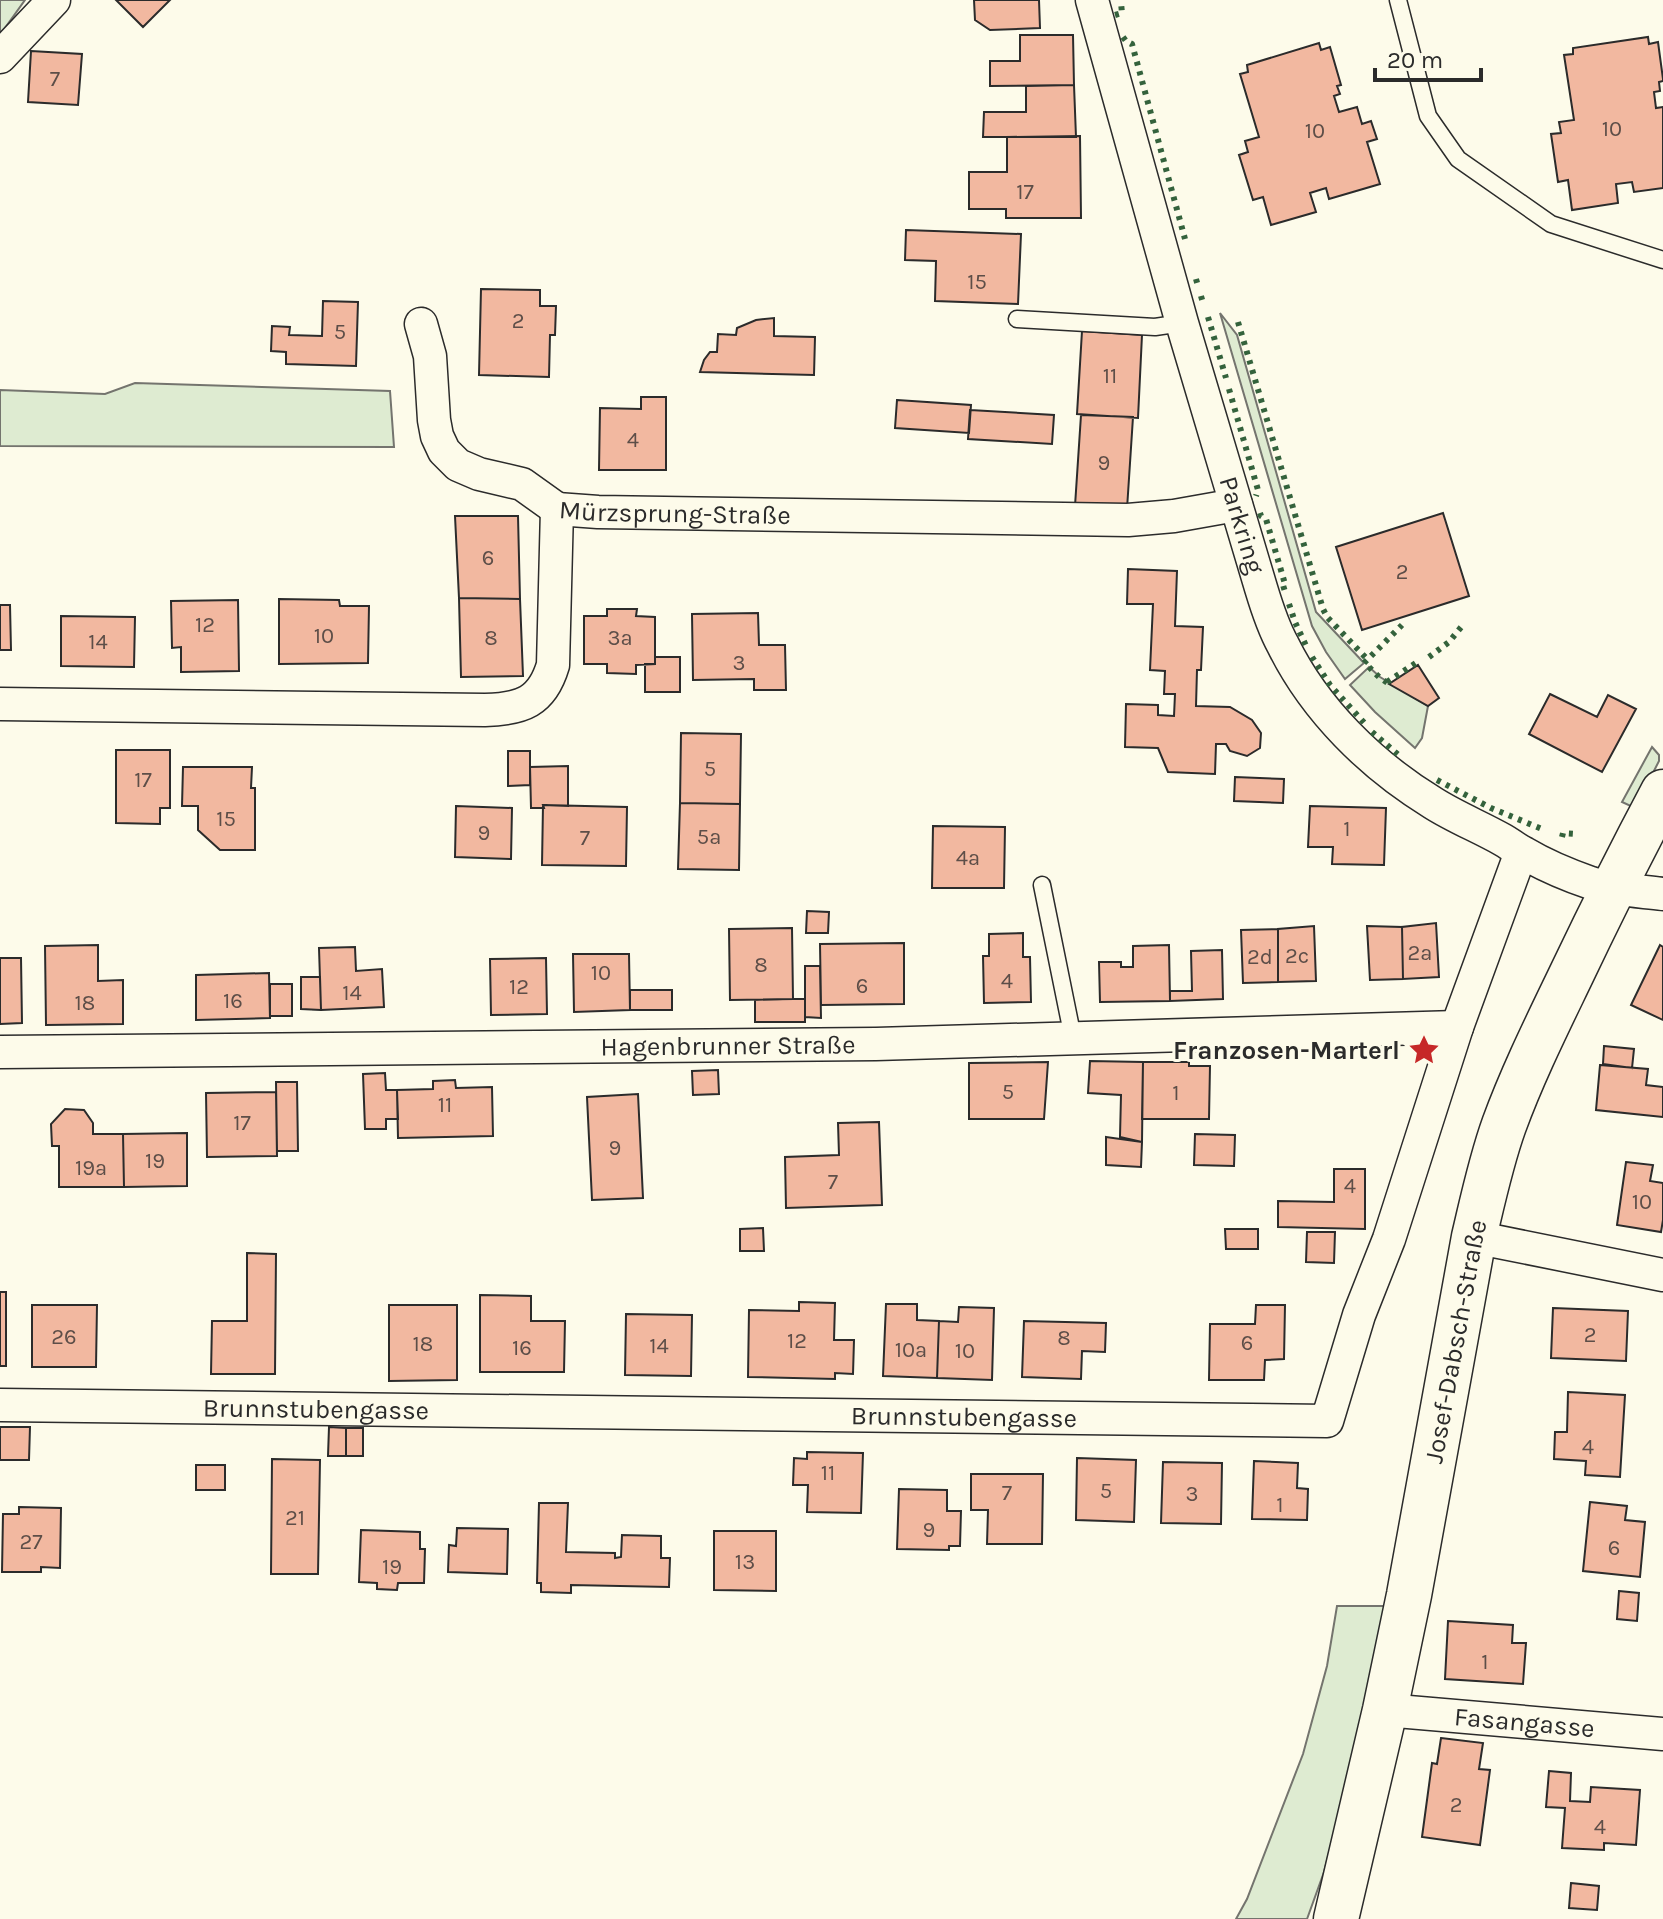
<svg xmlns="http://www.w3.org/2000/svg" width="1663" height="1919" viewBox="0 0 1663 1919" font-family="Karla,sans-serif">
<style>
.green{fill:#deebd1;stroke:#74746e;stroke-width:2}
.building{fill:#f2b8a0;stroke:#2b2b2b;stroke-width:2}
.lines{fill:none;stroke-linecap:round;stroke-linejoin:round}
.lane-casing{stroke:#2b2b2b;stroke-width:19}
.street-casing{stroke:#2b2b2b;stroke-width:35}
.secondary-casing{stroke:#2b2b2b;stroke-width:47}
.lane{stroke:#fdfbea;stroke-width:16}
.street{stroke:#fdfbea;stroke-width:32}
.secondary{stroke:#fdfbea;stroke-width:44}
.hedge{stroke:#34623c;stroke-width:6;stroke-dasharray:4 6;stroke-linecap:butt}
.labels{text-anchor:middle;stroke-width:6;stroke-linejoin:round;paint-order:stroke}
.number-label{font-size:22px;fill:#5d4e48}
.street-label{font-size:26px;fill:#2b2b2b;stroke:#fdfbea}
.poi-label{font-size:26px;font-weight:bold;fill:#2b2b2b;stroke:#fdfbea;text-anchor:end}
</style>
<rect width="100%" height="100%" fill="#fdfbea"/>
<!-- green -->
<path class="green" d="M 0,0 L 25,0 L 0,35 Z
M 1220,313 L 1237,335 L 1316,612 L 1364,663 L 1345,679 L 1326,652 L 1312,626 Z
M 135,383 L 390,391 L 394,447 L 0,446 L 0,390 L 105,394 Z
M 1369,667 L 1380,677 L 1428,706 L 1422,738 L 1415,748 L 1375,712 L 1350,685 Z
M 1652,747 L 1659,755 L 1659,761 L 1635,808 L 1622,802 Z
M 1337,1606 L 1393,1606 L 1324,1872 L 1307,1919 L 1236,1919 L 1247,1899 L 1303,1754 L 1327,1666 Z"/>
<!-- building -->
<path class="building" d="M 116,0 L 170,0 L 143,27 Z
M 974,0 L 1039,0 L 1040,28 L 990,30 L 975,20 Z
M 1020,35 L 1073,35 L 1074,85 L 990,86 L 990,61 L 1020,61 Z
M 1648,37 L 1649,44 L 1658,42 L 1663,79 L 1663,81 L 1659,82 L 1660,91 L 1654,92 L 1656,108 L 1663,107 L 1663,188 L 1634,192 L 1632,182 L 1616,184 L 1618,203 L 1572,210 L 1568,180 L 1558,182 L 1551,134 L 1561,133 L 1559,122 L 1574,120 L 1564,55 L 1573,54 L 1573,48 Z
M 1319,43 L 1321,50 L 1330,47 L 1341,85 L 1337,86 L 1340,94 L 1334,96 L 1339,112 L 1357,107 L 1362,124 L 1371,121 L 1377,139 L 1367,142 L 1380,184 L 1329,199 L 1326,188 L 1310,193 L 1316,212 L 1271,225 L 1263,197 L 1253,200 L 1239,155 L 1248,152 L 1245,141 L 1259,137 L 1240,74 L 1248,72 L 1247,65 Z
M 31,51 L 82,54 L 78,105 L 28,102 Z
M 1074,85 L 1076,137 L 983,137 L 984,112 L 1026,112 L 1026,86 Z
M 1080,136 L 1081,218 L 1006,218 L 1006,209 L 969,209 L 969,172 L 1007,172 L 1007,137 Z
M 906,230 L 1021,234 L 1018,304 L 935,301 L 936,261 L 905,260 Z
M 481,289 L 540,290 L 540,306 L 556,306 L 555,335 L 550,335 L 549,377 L 479,375 Z
M 323,301 L 358,302 L 356,366 L 286,364 L 286,352 L 271,351 L 272,326 L 290,327 L 289,335 L 322,336 Z
M 774,318 L 774,336 L 815,337 L 814,375 L 700,372 L 704,360 L 710,352 L 717,352 L 718,334 L 736,335 L 737,328 L 756,320 Z
M 1082,331 L 1142,335 L 1138,418 L 1077,414 Z
M 641,397 L 666,397 L 666,470 L 599,470 L 600,408 L 641,409 Z
M 897,400 L 971,405 L 969,433 L 895,428 Z
M 970,410 L 1054,415 L 1052,444 L 968,439 Z
M 1081,415 L 1133,417 L 1127,509 L 1075,506 Z
M 1443,513 L 1469,596 L 1362,630 L 1336,547 Z
M 455,516 L 518,516 L 520,599 L 459,598 Z
M 1128,569 L 1177,571 L 1175,626 L 1203,627 L 1201,670 L 1197,670 L 1196,706 L 1230,707 L 1252,720 L 1261,733 L 1260,748 L 1247,756 L 1230,751 L 1226,744 L 1216,744 L 1215,774 L 1168,772 L 1158,748 L 1125,747 L 1126,704 L 1158,705 L 1158,715 L 1174,716 L 1175,694 L 1164,694 L 1165,671 L 1150,670 L 1153,604 L 1127,604 Z
M 459,598 L 520,599 L 523,676 L 461,677 Z
M 279,599 L 339,600 L 340,606 L 369,606 L 368,663 L 279,664 Z
M 238,600 L 239,671 L 181,672 L 181,647 L 172,648 L 171,601 Z
M 0,605 L 10,605 L 11,650 L 0,650 Z
M 607,609 L 637,609 L 636,616 L 655,617 L 655,664 L 636,665 L 636,674 L 607,673 L 607,664 L 584,664 L 584,616 L 607,616 Z
M 758,613 L 759,645 L 785,645 L 786,690 L 754,690 L 754,679 L 693,680 L 692,614 Z
M 61,616 L 135,617 L 134,667 L 61,666 Z
M 655,657 L 680,657 L 680,692 L 645,692 L 645,664 L 655,664 Z
M 1418,665 L 1439,698 L 1428,706 L 1389,684 Z
M 1550,694 L 1597,717 L 1608,695 L 1636,709 L 1602,772 L 1529,734 Z
M 681,733 L 741,734 L 740,804 L 680,803 Z
M 116,750 L 170,750 L 170,808 L 160,808 L 160,824 L 116,823 Z
M 508,751 L 530,751 L 530,785 L 508,786 Z
M 568,766 L 568,806 L 543,805 L 544,808 L 531,808 L 530,767 Z
M 183,767 L 252,767 L 251,788 L 255,788 L 255,850 L 220,850 L 198,830 L 198,806 L 182,806 Z
M 1235,777 L 1284,779 L 1283,803 L 1234,801 Z
M 680,803 L 740,804 L 739,870 L 678,869 Z
M 543,805 L 627,807 L 626,866 L 542,865 Z
M 456,806 L 512,808 L 511,859 L 455,857 Z
M 1310,806 L 1386,808 L 1384,865 L 1332,864 L 1333,847 L 1308,847 Z
M 933,826 L 1005,827 L 1004,888 L 932,888 Z
M 807,911 L 829,912 L 828,933 L 806,933 Z
M 1436,923 L 1439,977 L 1403,979 L 1402,927 Z
M 1314,926 L 1316,981 L 1278,982 L 1278,929 Z
M 1367,926 L 1402,927 L 1403,979 L 1370,980 Z
M 792,928 L 793,999 L 730,1000 L 729,929 Z
M 1278,929 L 1278,982 L 1243,983 L 1241,930 Z
M 1023,933 L 1023,957 L 1030,957 L 1031,1002 L 984,1003 L 983,956 L 989,956 L 989,934 Z
M 904,943 L 904,1004 L 821,1005 L 820,944 Z
M 98,945 L 98,981 L 123,980 L 123,1024 L 46,1025 L 45,946 Z
M 1169,945 L 1170,1001 L 1100,1002 L 1099,962 L 1121,962 L 1121,967 L 1133,967 L 1133,946 Z
M 1660,945 L 1663,947 L 1663,1020 L 1631,1005 Z
M 355,947 L 356,971 L 382,969 L 384,1007 L 321,1010 L 319,948 Z
M 1222,950 L 1223,999 L 1170,1001 L 1170,991 L 1192,991 L 1191,951 Z
M 573,954 L 629,954 L 630,1010 L 574,1012 Z
M 0,958 L 21,958 L 22,1023 L 0,1024 Z
M 546,958 L 547,1014 L 491,1015 L 490,959 Z
M 805,966 L 820,966 L 821,1018 L 805,1017 Z
M 269,973 L 270,1018 L 196,1020 L 196,975 Z
M 301,977 L 320,977 L 321,1010 L 301,1009 Z
M 270,984 L 292,984 L 292,1016 L 270,1016 Z
M 630,990 L 672,990 L 672,1010 L 630,1010 Z
M 793,999 L 805,999 L 805,1022 L 755,1022 L 755,1000 Z
M 1604,1046 L 1634,1049 L 1632,1068 L 1603,1064 Z
M 1090,1061 L 1143,1062 L 1142,1142 L 1120,1137 L 1121,1095 L 1088,1093 Z
M 1048,1062 L 1044,1119 L 969,1119 L 969,1063 Z
M 1143,1062 L 1189,1062 L 1189,1066 L 1210,1066 L 1209,1119 L 1142,1119 Z
M 1600,1065 L 1648,1069 L 1646,1085 L 1663,1087 L 1663,1117 L 1596,1110 Z
M 718,1070 L 719,1094 L 693,1095 L 692,1071 Z
M 385,1073 L 386,1090 L 397,1090 L 398,1119 L 386,1119 L 386,1129 L 365,1129 L 363,1074 Z
M 455,1080 L 456,1088 L 492,1087 L 493,1136 L 398,1138 L 397,1090 L 433,1089 L 433,1081 Z
M 276,1082 L 297,1082 L 298,1151 L 277,1151 Z
M 276,1092 L 277,1156 L 207,1157 L 206,1093 Z
M 638,1094 L 643,1198 L 592,1200 L 587,1097 Z
M 65,1109 L 84,1110 L 93,1123 L 93,1134 L 123,1134 L 124,1187 L 59,1187 L 59,1146 L 52,1146 L 51,1124 Z
M 879,1122 L 882,1205 L 786,1208 L 785,1157 L 839,1155 L 838,1123 Z
M 187,1133 L 187,1186 L 124,1187 L 123,1134 Z
M 1195,1134 L 1235,1135 L 1234,1166 L 1194,1165 Z
M 1106,1137 L 1142,1142 L 1141,1167 L 1106,1165 Z
M 1626,1162 L 1653,1165 L 1650,1181 L 1663,1183 L 1663,1220 L 1661,1232 L 1617,1225 Z
M 1334,1169 L 1365,1169 L 1365,1229 L 1278,1227 L 1278,1201 L 1334,1202 Z
M 763,1228 L 764,1251 L 740,1251 L 740,1229 Z
M 1225,1229 L 1258,1229 L 1258,1249 L 1226,1249 Z
M 1307,1232 L 1335,1232 L 1334,1263 L 1306,1262 Z
M 247,1253 L 276,1254 L 275,1374 L 211,1374 L 212,1321 L 247,1321 Z
M 0,1292 L 6,1292 L 6,1366 L 0,1366 Z
M 480,1295 L 531,1296 L 531,1321 L 565,1321 L 564,1372 L 480,1372 Z
M 799,1302 L 835,1303 L 834,1340 L 854,1340 L 853,1374 L 835,1373 L 835,1379 L 748,1377 L 749,1310 L 799,1311 Z
M 886,1304 L 917,1304 L 917,1320 L 939,1321 L 937,1378 L 883,1376 Z
M 32,1305 L 97,1305 L 96,1367 L 32,1367 Z
M 389,1305 L 457,1305 L 457,1380 L 389,1381 Z
M 1256,1305 L 1285,1305 L 1284,1359 L 1265,1360 L 1264,1380 L 1209,1380 L 1210,1324 L 1255,1324 Z
M 959,1307 L 994,1308 L 992,1380 L 937,1378 L 939,1321 L 958,1322 Z
M 1553,1308 L 1628,1311 L 1626,1361 L 1551,1358 Z
M 626,1314 L 692,1315 L 691,1376 L 625,1375 Z
M 1024,1321 L 1106,1323 L 1105,1352 L 1082,1351 L 1081,1379 L 1022,1377 Z
M 1568,1392 L 1625,1395 L 1620,1477 L 1585,1475 L 1586,1461 L 1554,1459 L 1555,1432 L 1567,1432 Z
M 0,1427 L 30,1427 L 29,1460 L 0,1460 Z
M 329,1427 L 346,1428 L 346,1456 L 328,1456 Z
M 346,1428 L 363,1428 L 363,1456 L 346,1456 Z
M 807,1452 L 863,1453 L 861,1513 L 807,1512 L 808,1485 L 793,1485 L 794,1458 L 807,1459 Z
M 1077,1458 L 1136,1460 L 1134,1522 L 1076,1520 Z
M 272,1459 L 320,1460 L 318,1574 L 271,1574 Z
M 1254,1461 L 1298,1463 L 1297,1488 L 1308,1489 L 1307,1520 L 1252,1519 Z
M 1163,1462 L 1222,1463 L 1221,1524 L 1161,1523 Z
M 196,1465 L 225,1465 L 225,1490 L 196,1490 Z
M 971,1474 L 1043,1474 L 1042,1544 L 987,1544 L 988,1510 L 971,1510 Z
M 899,1489 L 947,1490 L 947,1511 L 961,1511 L 960,1546 L 949,1546 L 949,1550 L 897,1549 Z
M 1590,1502 L 1627,1506 L 1625,1520 L 1645,1522 L 1640,1577 L 1583,1571 Z
M 539,1503 L 568,1503 L 566,1552 L 615,1553 L 615,1558 L 621,1557 L 622,1535 L 661,1536 L 661,1558 L 670,1558 L 669,1587 L 571,1585 L 571,1593 L 541,1592 L 541,1583 L 537,1583 Z
M 19,1507 L 61,1508 L 60,1568 L 41,1567 L 41,1572 L 2,1572 L 3,1514 L 19,1514 Z
M 457,1528 L 508,1529 L 507,1574 L 448,1572 L 449,1545 L 456,1546 Z
M 361,1530 L 420,1532 L 420,1549 L 425,1549 L 424,1583 L 398,1583 L 397,1590 L 377,1589 L 377,1583 L 359,1582 Z
M 714,1531 L 776,1531 L 776,1591 L 714,1590 Z
M 1619,1591 L 1639,1593 L 1637,1621 L 1617,1619 Z
M 1448,1621 L 1513,1625 L 1512,1643 L 1526,1643 L 1523,1684 L 1445,1679 Z
M 1441,1738 L 1483,1743 L 1479,1769 L 1490,1770 L 1480,1845 L 1422,1837 L 1432,1763 L 1437,1764 Z
M 1549,1771 L 1571,1773 L 1570,1801 L 1590,1802 L 1591,1787 L 1640,1790 L 1636,1845 L 1604,1843 L 1604,1850 L 1562,1848 L 1565,1808 L 1546,1807 Z
M 1571,1883 L 1599,1886 L 1597,1910 L 1569,1908 Z"/>
<g class="lines">
<defs>
<path id="lane" d="M 1398,0 L 1428,116 L 1458,159 L 1551,224 L 1663,260
M 1017,319 L 1155,327 L 1182,323
M 1042,885 L 1073,1038"/>
<g id="street">
<path id="s1" d="M 1092,0 L 1182,323 L 1261,588 C 1267,608 1273,627 1283,645 C 1315,710 1371,765 1433,803 C 1455,817 1480,827 1503,840 C 1510,844 1516,849 1524,853 C 1544,865 1568,875 1591,883 C 1614,890 1639,891 1663,894"/>
<path d="M 0,57 L 54,0"/>
<path d="M 421,324 L 430,356 L 434,420 L 437,436 L 444,451 L 458,465 L 479,474 L 522,484 L 557,509"/>
<path id="s2" d="M 557,509 L 598,512 L 1128,520 L 1174,516 L 1236,505"/>
<path d="M 0,704 L 485,710 C 522,709 542,702 553,665 L 557,509"/>
<path id="s3" d="M 0,1052 L 876,1044 L 1457,1027"/>
<path d="M 1474,1237 L 1663,1275"/>
<path id="s4" d="M 0,1405 L 1327,1421 L 1359,1315 L 1389,1239 L 1457,1027 L 1521,852"/>
<path id="s5" d="M 1385,1710 L 1663,1734"/>
</g>
<g id="secondary">
<path id="s6" d="M 1336,1919 L 1385,1710 L 1409,1595 L 1474,1237 C 1483,1199 1491,1161 1504,1125 C 1523,1073 1548,1023 1572,973 C 1601,912 1631,852 1663,792"/>
</g>
</defs>
<!-- lane casing -->
<use href="#lane" class="lane-casing"/>
<!-- street casing -->
<use href="#street" class="street-casing"/>
<!-- secondary casing -->
<use href="#secondary" class="secondary-casing"/>
<!-- lane -->
<use href="#lane" class="lane"/>
<!-- street -->
<use href="#street" class="street"/>
<!-- secondary -->
<use href="#secondary" class="secondary"/>
<!-- hedge -->
<path class="hedge" d="M 1115,15 L 1122,13 L 1121,3
M 1123,37 L 1126,41 L 1132,44 L 1185,239
M 1196,279 L 1198,286
M 1201,296 L 1203,303
M 1208,317 L 1226,378
M 1238,322 L 1323,609 L 1326,615
M 1229,389 L 1258,490 L 1256,496
M 1260,513 L 1261,516 L 1266,519 L 1285,584 L 1283,585 L 1286,595
M 1289,604 L 1295,622 L 1308,650
M 1328,618 L 1367,659
M 1312,657 L 1330,685 L 1368,727
M 1429,657 L 1449,642 L 1462,626
M 1364,663 L 1402,625
M 1369,667 L 1379,677 L 1389,684
M 1387,682 L 1419,661
M 1372,732 L 1402,758
M 1437,780 L 1491,808 L 1542,829
M 1562,837 L 1563,833 L 1578,834"/>
</g>
<!-- icons -->
<defs>
<symbol id="sight-bare" viewBox="-9 -9 18 18"><path d="M0-6L1.8-2.2L6-1.7L2.9 1.2L3.7 5.4L0 3.3L-3.7 5.4L-2.9 1.2L-6-1.7L-1.8-2.2Z" fill="#c62828" stroke="#fdfbea" stroke-width="2.5" paint-order="stroke"/></symbol>
</defs>
<g fill-rule="evenodd">
<use href="#sight-bare" x="1402" y="1028" width="44" height="44"/>
</g>
<g class="labels">
<!-- number labels -->
<g class="number-label">
<text x="55" y="86">7</text>
<text x="1612" y="136">10</text>
<text x="1315" y="138">10</text>
<text x="1025" y="199">17</text>
<text x="977" y="289">15</text>
<text x="518" y="328">2</text>
<text x="340" y="339">5</text>
<text x="1110" y="383">11</text>
<text x="633" y="447">4</text>
<text x="1104" y="470">9</text>
<text x="488" y="565">6</text>
<text x="1402" y="579">2</text>
<text x="205" y="632">12</text>
<text x="324" y="643">10</text>
<text x="491" y="645">8</text>
<text x="620" y="645">3a</text>
<text x="98" y="649">14</text>
<text x="739" y="670">3</text>
<text x="710" y="776">5</text>
<text x="143" y="787">17</text>
<text x="226" y="826">15</text>
<text x="1347" y="836">1</text>
<text x="484" y="840">9</text>
<text x="709" y="844">5a</text>
<text x="585" y="845">7</text>
<text x="968" y="865">4a</text>
<text x="1420" y="960">2a</text>
<text x="1297" y="963">2c</text>
<text x="1260" y="964">2d</text>
<text x="761" y="972">8</text>
<text x="601" y="980">10</text>
<text x="1007" y="988">4</text>
<text x="862" y="993">6</text>
<text x="519" y="994">12</text>
<text x="352" y="1000">14</text>
<text x="233" y="1008">16</text>
<text x="85" y="1010">18</text>
<text x="1008" y="1099">5</text>
<text x="1176" y="1100">1</text>
<text x="445" y="1112">11</text>
<text x="242" y="1130">17</text>
<text x="615" y="1155">9</text>
<text x="155" y="1168">19</text>
<text x="91" y="1175">19a</text>
<text x="833" y="1189">7</text>
<text x="1350" y="1193">4</text>
<text x="1642" y="1209">10</text>
<text x="1590" y="1342">2</text>
<text x="64" y="1344">26</text>
<text x="1064" y="1345">8</text>
<text x="797" y="1348">12</text>
<text x="1247" y="1350">6</text>
<text x="423" y="1351">18</text>
<text x="659" y="1353">14</text>
<text x="522" y="1355">16</text>
<text x="911" y="1357">10a</text>
<text x="965" y="1358">10</text>
<text x="1588" y="1454">4</text>
<text x="828" y="1480">11</text>
<text x="1106" y="1498">5</text>
<text x="1007" y="1500">7</text>
<text x="1192" y="1501">3</text>
<text x="1280" y="1512">1</text>
<text x="295" y="1525">21</text>
<text x="929" y="1537">9</text>
<text x="31" y="1549">27</text>
<text x="1614" y="1555">6</text>
<text x="745" y="1569">13</text>
<text x="392" y="1574">19</text>
<text x="1485" y="1669">1</text>
<text x="1456" y="1812">2</text>
<text x="1600" y="1834">4</text>
</g>
<!-- street labels -->
<g class="street-label">
<text dy="9" stroke="none"><textPath href="#s2" startOffset="118">Mürzsprung-Straße</textPath></text>
<text dy="9" stroke="none"><textPath href="#s1" startOffset="546">Parkring</textPath></text>
<text dy="9" stroke="none"><textPath href="#s3" startOffset="728">Hagenbrunner Straße</textPath></text>
<text dy="9" stroke="none"><textPath href="#s6" startOffset="590">Josef-Dabsch-Straße</textPath></text>
<text dy="9" stroke="none"><textPath href="#s4" startOffset="316">Brunnstubengasse</textPath></text>
<text dy="9" stroke="none"><textPath href="#s4" startOffset="964">Brunnstubengasse</textPath></text>
<text dy="9" stroke="none"><textPath href="#s5" startOffset="140">Fasangasse</textPath></text>
</g>
<!-- poi labels -->
<g class="poi-label">
<text x="1400" y="1059">Franzosen-Marterl</text>
</g>
</g>
<!-- scale -->
<path d="M1375 68v12h106v-12" fill="none" stroke="#2b2b2b" stroke-width="4"/>
<text x="1387" y="68" font-size="24" fill="#2b2b2b" stroke="#fdfbea" stroke-width="6" paint-order="stroke">20 m</text>
</svg>
